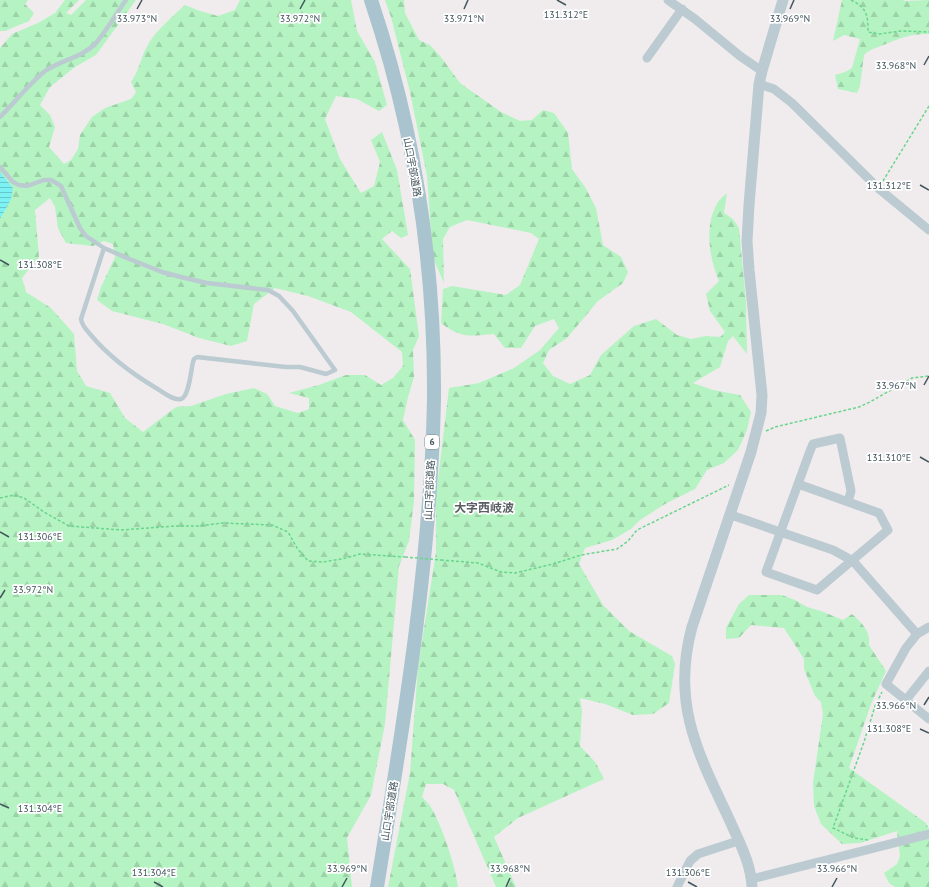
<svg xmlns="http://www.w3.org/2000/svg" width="929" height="887" viewBox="0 0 929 887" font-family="'PT Sans','Noto Sans JP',sans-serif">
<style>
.forest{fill:url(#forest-firs);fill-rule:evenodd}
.water{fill:url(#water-rules)}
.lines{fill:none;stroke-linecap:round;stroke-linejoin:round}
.path{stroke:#69d58d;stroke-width:1.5;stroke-dasharray:3 2;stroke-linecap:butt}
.service{stroke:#bbcbd1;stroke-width:4.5}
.minor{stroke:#bbcbd1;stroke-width:9}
.tertiary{stroke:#bbcbd1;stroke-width:11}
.primary{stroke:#a9c3cf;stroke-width:14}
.path-bridge{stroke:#69d58d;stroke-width:1.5;stroke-dasharray:3 2;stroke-linecap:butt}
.ticks{fill:none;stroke:#43555c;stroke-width:1.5}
.labels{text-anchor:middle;stroke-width:3.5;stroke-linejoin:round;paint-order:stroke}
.shield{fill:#fff;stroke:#7b888d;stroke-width:1}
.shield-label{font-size:9px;font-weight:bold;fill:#43555c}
.street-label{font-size:10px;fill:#43555c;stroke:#fff}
.quarter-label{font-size:12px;font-weight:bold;fill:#595f63;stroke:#fff}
.ticks-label{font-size:10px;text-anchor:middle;fill:#43555c;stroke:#fff;stroke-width:3.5;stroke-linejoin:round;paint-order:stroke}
</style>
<defs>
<pattern id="forest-firs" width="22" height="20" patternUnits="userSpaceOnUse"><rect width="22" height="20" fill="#b5f3c2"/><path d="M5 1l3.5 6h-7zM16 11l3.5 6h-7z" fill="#9dd2a9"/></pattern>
<pattern id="water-rules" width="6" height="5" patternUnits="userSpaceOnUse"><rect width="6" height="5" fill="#7df2f5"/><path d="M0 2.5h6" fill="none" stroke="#68c7ca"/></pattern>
</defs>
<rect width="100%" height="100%" fill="#f0eced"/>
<!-- forest -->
<path class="forest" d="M 0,0 L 28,0 L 25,4 L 34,13 L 29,21 L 5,31 L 0,31 Z
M 65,0 L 79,0 L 66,13 L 71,15 L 86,0 L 136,0 L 96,55 L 75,67 L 50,87 L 40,105 L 50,115 L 55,127 L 49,147 L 64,164 L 71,160 L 78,149 L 80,135 L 92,117 L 105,108 L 131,99 L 136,92 L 131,82 C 140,70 141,55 149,43 C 156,31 175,14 185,5 L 200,11 L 218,16 L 235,10 L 240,0 L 351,0 L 357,31 L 375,62 L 387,105 L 379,111 L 357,99 L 336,96 L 325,119 L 340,159 L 361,193 L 374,186 L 380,162 L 371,140 L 382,132 L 397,170 L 408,235 L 401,238 L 392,231 L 382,239 L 410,269 L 419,336 L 413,350 L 414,377 L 408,397 L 403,420 L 415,440 L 414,501 L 409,541 L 399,566 L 385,724 L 371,795 L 347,838 L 352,887 L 0,887 L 0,48 L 12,34 L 38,23 L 55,13 ZM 50,198 L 55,207 L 58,228 L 66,243 L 93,246 L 104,241 L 113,244 L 115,257 L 101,287 L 97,300 L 112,311 L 163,324 L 199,338 L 231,346 L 247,341 L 254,304 L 275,288 L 308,296 L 351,312 L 402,352 L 403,366 L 393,378 L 381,385 L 365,375 L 346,375 L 319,385 L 289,393 L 309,398 L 309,409 L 298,413 L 275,406 L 267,394 L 254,388 L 226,394 L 191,406 L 176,407 L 143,432 L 125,418 L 110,393 L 86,386 L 77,371 L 74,334 L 51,308 L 26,292 L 22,278 L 39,257 L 35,210 Z
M 385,0 L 404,0 L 405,13 L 419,40 L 430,45 L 441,57 L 460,83 L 501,112 L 520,121 L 532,120 L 543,110 L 554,113 L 568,133 L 572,169 L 585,187 L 596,208 L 603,245 L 621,257 L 628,272 L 623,283 L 598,301 L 567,338 L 549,350 L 543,363 L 553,376 L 570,384 L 590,375 L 601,355 L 634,326 L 656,319 L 677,335 L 691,339 L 706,336 L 720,337 L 725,332 L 710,311 L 706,294 L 719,281 C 709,258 704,224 718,202 C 720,199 724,196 727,193 L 724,213 L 733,219 L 739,228 L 746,302 L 747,354 L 733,336 L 728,341 L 720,367 L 693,383 L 713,390 L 740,395 L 751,412 L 747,430 L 738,450 L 724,463 L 707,470 L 695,489 L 665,504 L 640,520 L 631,529 L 612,540 L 585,548 L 579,564 L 603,605 L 629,631 L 672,656 L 675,664 L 669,703 L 653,714 L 633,715 L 605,704 L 580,698 L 582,710 L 580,746 L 596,763 L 604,779 L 518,818 L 494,837 L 516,887 L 496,887 L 454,790 L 443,784 L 426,784 L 422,797 C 426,801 430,805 432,809 C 443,829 455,865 458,887 L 388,887 L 410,773 L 418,667 L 436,552 L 436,496 L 449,388 L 479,383 L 514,368 L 540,350 L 559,328 L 554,319 L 535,326 L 521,348 L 505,348 L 494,334 C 470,336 462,339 441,323 L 443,289 L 452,286 L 506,295 L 520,285 L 539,239 L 531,233 L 467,220 L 450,227 L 443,239 L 444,283 L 433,258 L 427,176 L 410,92 L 391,17 Z
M 842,0 L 903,0 L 905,1 L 929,0 L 929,34 C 911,34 903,37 886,44 C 877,48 871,48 864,55 L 860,86 L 857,93 L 838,89 L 835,75 L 845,72 L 852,68 L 860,39 L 844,35 L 833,41 Z
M 749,595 L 782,595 L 795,600 L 807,607 L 821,611 L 843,620 L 852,614 C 861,622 871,631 869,645 L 886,671 L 871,704 L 849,768 L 926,823 L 929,829 L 929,887 L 895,887 L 889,883 L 884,873 L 897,864 L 900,856 L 897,831 L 860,843 L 842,844 L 821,824 L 814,806 L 813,783 L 823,714 L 821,702 L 815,696 L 804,669 L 804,659 L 784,628 L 751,625 L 739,638 L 726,639 L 726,628 L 739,604 Z"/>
<!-- water -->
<path class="water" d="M 0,172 L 13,188 L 11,199 L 0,219 Z"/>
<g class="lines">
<!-- path -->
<path class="path" d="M 851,0 C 867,8 868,15 868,32 L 879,34 L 901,31 L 929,32
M 883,181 L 929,106
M 766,431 L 775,427 L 859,407 L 870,402 L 912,378 L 929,376
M 0,498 L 14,495 L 24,498 L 44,512 L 69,526 L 121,530 L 175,526 L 198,526 L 223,523 L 272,525 L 288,532 L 297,548 L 308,561 L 323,562 L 342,559 L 360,554 L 405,557
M 441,560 L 478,563 L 501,572 L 515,573 L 553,564 L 581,555 L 617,549 L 628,541 L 637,530 L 729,485
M 868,840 L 854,838 L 833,828 L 864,742 L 875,706 L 882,692"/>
<!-- service -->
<path class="service" d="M 0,117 C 15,102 29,84 45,71 C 61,60 83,57 96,43 C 107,30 116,14 126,0
M 0,167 L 13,182 L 19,185 L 27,186 L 44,180 L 51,180 L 61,186 L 80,228 L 86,236 L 104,248 L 127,258 L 162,272 L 185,278 L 207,283 L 268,290 L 279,296 L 293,311 L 335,370 L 326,374 L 300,367 L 286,367 L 197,357 L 194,359 L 193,362 C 191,370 189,397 181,399 C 173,401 163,392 156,388 C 131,373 109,357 90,334 C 86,329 82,326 81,319 L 104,248"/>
<!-- minor -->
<path class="minor" d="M 668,0 L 695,19 L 740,56 L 762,71
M 647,58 L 682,9
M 759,84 L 774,89 L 792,103 L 878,188 L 929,230
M 798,484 L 879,513 L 888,530 L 817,590 L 766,572 L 810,451 L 813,444 L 840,438 L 851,491 L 848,502
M 731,515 L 833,550 L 853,561 L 917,634
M 929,627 L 917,634 L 906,648 L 886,684 L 929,719
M 906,700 L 929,671
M 752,879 L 929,834
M 677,887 L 690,861 L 698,854 L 738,841"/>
<!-- tertiary -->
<path class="tertiary" d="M 752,887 C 751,863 739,842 730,821 C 698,753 671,704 692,627 L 751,452 L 761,413 L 762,395 L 749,270 L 747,241 L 749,205 L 759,84 L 762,71 L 783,0"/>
<!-- primary -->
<path class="primary" d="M 371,0 C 414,128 435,264 434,399 C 431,563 403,726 377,887"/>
<!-- path-bridge -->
<path class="path-bridge" d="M 405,557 L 441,560"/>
</g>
<!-- ticks -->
<path class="ticks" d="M 557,0 L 566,5M 137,9 L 142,0M 300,9 L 305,0M 464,9 L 468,0M 790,9 L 794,0M 924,65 L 929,56M 920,185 L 929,190M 0,260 L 9,265M 924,385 L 929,376M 920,457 L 929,462M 0,532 L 9,537M 0,598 L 5,590M 924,705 L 929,697M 920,729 L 929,733M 0,804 L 9,808M 154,882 L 163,887M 688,882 L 697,887M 342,887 L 347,878M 506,887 L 510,878M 832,887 L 837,878"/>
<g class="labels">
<!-- shield labels -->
<rect class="shield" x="425" y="435" width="14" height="14" rx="3"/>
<g class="shield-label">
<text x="432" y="445">6</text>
</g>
<!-- street labels -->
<g class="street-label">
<text transform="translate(413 167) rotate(80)" y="4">山口宇部道路</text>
<text transform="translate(429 490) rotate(-87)" y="4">山口宇部道路</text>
<text transform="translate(389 811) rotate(-81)" y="4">山口宇部道路</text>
</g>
<!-- quarter labels -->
<g class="quarter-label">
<text x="484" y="512">大字西岐波</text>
</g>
</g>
<g class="ticks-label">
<text x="566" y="18">131.312°E</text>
<text x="137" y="22">33.973°N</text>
<text x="300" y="22">33.972°N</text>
<text x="464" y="22">33.971°N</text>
<text x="790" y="22">33.969°N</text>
<text x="896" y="69">33.968°N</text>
<text x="889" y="189">131.312°E</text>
<text x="40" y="268">131.308°E</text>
<text x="896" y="389">33.967°N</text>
<text x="889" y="461">131.310°E</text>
<text x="40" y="540">131.306°E</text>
<text x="33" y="593">33.972°N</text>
<text x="896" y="709">33.966°N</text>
<text x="889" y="732">131.308°E</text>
<text x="40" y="812">131.304°E</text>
<text x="347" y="872">33.969°N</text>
<text x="510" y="872">33.968°N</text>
<text x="837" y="872">33.966°N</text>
<text x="154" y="876">131.304°E</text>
<text x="688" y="876">131.306°E</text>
</g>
</svg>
